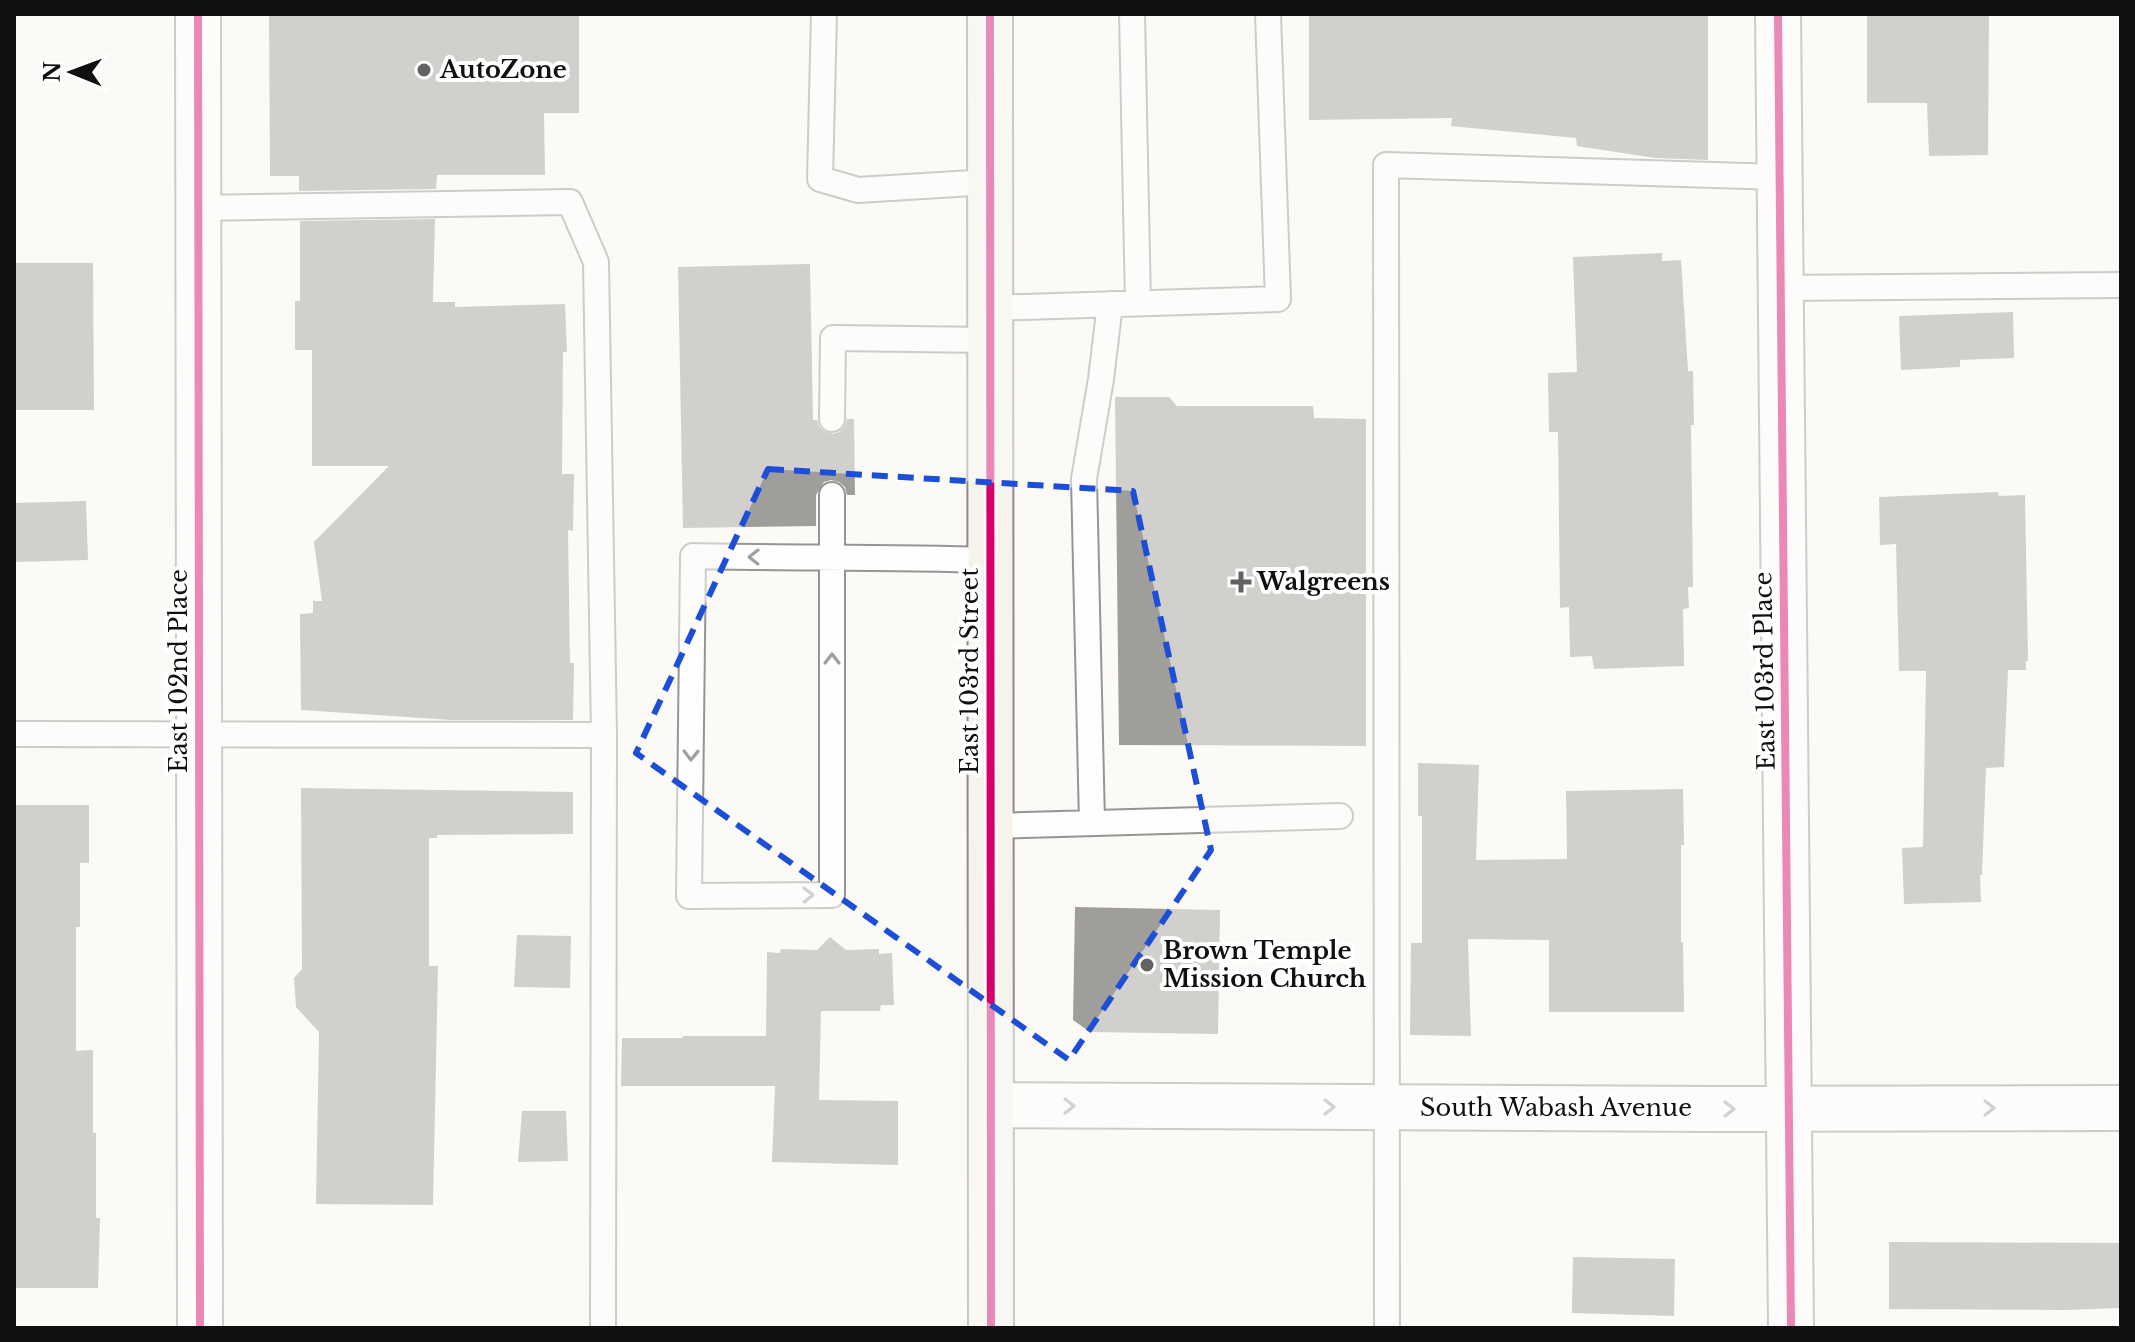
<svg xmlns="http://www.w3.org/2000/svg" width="2135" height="1342" viewBox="0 0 2135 1342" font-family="'Libre Baskerville',serif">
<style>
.building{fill:#a09e9b}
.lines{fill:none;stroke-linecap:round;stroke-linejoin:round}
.service-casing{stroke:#969594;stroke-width:28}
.minor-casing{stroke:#969594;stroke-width:48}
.secondary-casing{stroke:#8d8c8a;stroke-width:48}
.service{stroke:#fffefe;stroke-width:24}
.minor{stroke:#fffefe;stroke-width:44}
.secondary{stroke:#f5f3ec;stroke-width:44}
.cycleway-casing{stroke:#fff;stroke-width:13}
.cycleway{stroke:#d6006c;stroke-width:8}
.oneway{stroke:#9f9f9f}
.marked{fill:none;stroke:#1d4ed8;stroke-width:6;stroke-dasharray:16 10;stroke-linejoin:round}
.poi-dot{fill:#636260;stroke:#fff;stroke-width:3}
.labels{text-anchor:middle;stroke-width:8;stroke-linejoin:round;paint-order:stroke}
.poi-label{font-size:24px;font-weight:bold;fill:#101010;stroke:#fff;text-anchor:start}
.street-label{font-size:24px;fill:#101010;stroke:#fff}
</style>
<rect width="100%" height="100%" fill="#fcfaf6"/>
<!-- building -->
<path class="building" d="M 269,14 L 579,14 L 579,113 L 544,113 L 545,175 L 437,175 L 436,189 L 299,191 L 299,176 L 270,176 Z
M 1309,14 L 1708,14 L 1708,160 L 1655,158 L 1577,146 L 1576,138 L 1451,126 L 1452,118 L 1309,120 Z
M 1867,14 L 1989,14 L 1988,155 L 1929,156 L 1927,103 L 1867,103 Z
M 435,219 L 433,302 L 455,302 L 455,307 L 565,304 L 567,352 L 563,352 L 562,474 L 574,474 L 573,531 L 568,530 L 570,663 L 574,663 L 573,720 L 451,720 L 301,710 L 300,614 L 313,613 L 313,601 L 322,601 L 314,542 L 389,466 L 312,466 L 312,350 L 295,350 L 295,301 L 300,301 L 300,221 Z
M 1662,253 L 1662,261 L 1681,260 L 1688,371 L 1693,371 L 1694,425 L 1691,425 L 1693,587 L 1688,587 L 1689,608 L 1683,609 L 1684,666 L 1594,669 L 1592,656 L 1570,657 L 1569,607 L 1560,608 L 1558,432 L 1549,432 L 1548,373 L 1577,372 L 1573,257 Z
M 14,263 L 93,263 L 94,410 L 14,410 Z
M 810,264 L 813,420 L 817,420 L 819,426 L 824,431 L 833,434 L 839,432 L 844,427 L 847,419 L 854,419 L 855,495 L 847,495 L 845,487 L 839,482 L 831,480 L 824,482 L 816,495 L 816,526 L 683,528 L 678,267 Z
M 2013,312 L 2014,358 L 1960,360 L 1960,367 L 1901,370 L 1899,316 Z
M 1115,397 L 1169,397 L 1177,406 L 1313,406 L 1314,418 L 1366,419 L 1366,746 L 1119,745 Z
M 1998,492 L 1999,496 L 2025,495 L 2028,661 L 2026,661 L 2026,670 L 2008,670 L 2004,767 L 1986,768 L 1982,875 L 1980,875 L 1981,902 L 1904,904 L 1902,848 L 1923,847 L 1926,671 L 1899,671 L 1896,544 L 1880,545 L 1879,497 Z
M 86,501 L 88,560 L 14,562 L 14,503 Z
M 1418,763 L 1479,765 L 1476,860 L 1567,859 L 1566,791 L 1683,789 L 1684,845 L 1681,845 L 1681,942 L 1683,942 L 1684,1012 L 1549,1012 L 1549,940 L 1468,939 L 1471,1036 L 1410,1035 L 1411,943 L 1422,943 L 1422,816 L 1418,816 Z
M 301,788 L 573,792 L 573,834 L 437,835 L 437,838 L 429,838 L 429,966 L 438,966 L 433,1205 L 316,1204 L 319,1032 L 296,1007 L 294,978 L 302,969 Z
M 14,805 L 89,805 L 89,863 L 80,863 L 80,927 L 76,927 L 76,1051 L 93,1050 L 93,1133 L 96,1133 L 96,1218 L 100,1218 L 98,1288 L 14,1288 Z
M 1075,907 L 1220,910 L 1218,1034 L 1090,1032 L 1073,1020 Z
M 517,935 L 571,936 L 570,988 L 514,987 Z
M 830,937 L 846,950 L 879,949 L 879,954 L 892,953 L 894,1005 L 881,1005 L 880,1011 L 821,1011 L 819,1100 L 898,1101 L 898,1165 L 772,1162 L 775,1086 L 621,1086 L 622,1038 L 683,1038 L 683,1036 L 766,1036 L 767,952 L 780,953 L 781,949 L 817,950 Z
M 522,1111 L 566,1111 L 568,1161 L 518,1162 Z
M 1889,1242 L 2121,1243 L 2121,1308 L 2065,1310 L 1889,1309 Z
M 1573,1257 L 1675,1259 L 1674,1316 L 1572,1313 Z"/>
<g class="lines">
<defs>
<path id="service" d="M 824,14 L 820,179 L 858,190 L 989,182
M 1132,14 L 1138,303
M 198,208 L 570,202 L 596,262 L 604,735 L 603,1328
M 1781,288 L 2121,285
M 989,308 L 1278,299 L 1268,14
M 832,419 L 833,338 L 989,340
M 832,495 L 832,895 L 689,896 L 693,556 C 791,558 890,557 989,560
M 14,734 L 604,735
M 1092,823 L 1084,479 L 1101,379 L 1110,304
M 990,826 L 1340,816
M 1387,1328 L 1386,165 L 1780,177"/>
<path id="minor" d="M 198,14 L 200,1328
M 1778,14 L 1791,1328
M 991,1105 L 1714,1109 L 2121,1108"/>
<path id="secondary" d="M 990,14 L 991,1328"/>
</defs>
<!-- service casing -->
<use href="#service" class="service-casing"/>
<!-- minor casing -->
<use href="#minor" class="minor-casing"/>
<!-- secondary casing -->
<use href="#secondary" class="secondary-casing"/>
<!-- service -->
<use href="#service" class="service"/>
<!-- minor -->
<use href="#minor" class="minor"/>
<!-- secondary -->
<use href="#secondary" class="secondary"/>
<defs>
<path id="cycleway" d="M 198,14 L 200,1328
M 990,14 L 991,1328
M 1778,14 L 1791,1328"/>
</defs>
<!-- cycleway casing -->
<use href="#cycleway" class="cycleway-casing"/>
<!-- cycleway -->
<use href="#cycleway" class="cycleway"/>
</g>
<!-- one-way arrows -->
<defs><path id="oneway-chevron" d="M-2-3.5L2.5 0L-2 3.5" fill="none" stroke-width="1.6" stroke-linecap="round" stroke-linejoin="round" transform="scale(2)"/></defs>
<g class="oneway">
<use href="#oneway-chevron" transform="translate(754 557) rotate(-179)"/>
<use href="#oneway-chevron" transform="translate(832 659) rotate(-90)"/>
<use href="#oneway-chevron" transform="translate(691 755) rotate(91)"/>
<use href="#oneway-chevron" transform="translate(808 895) rotate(-1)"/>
<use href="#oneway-chevron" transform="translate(1069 1106)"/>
<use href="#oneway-chevron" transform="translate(1329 1107)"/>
<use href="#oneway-chevron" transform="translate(1989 1108)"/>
<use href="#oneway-chevron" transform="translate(1729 1109)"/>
</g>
<!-- marked area -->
<path d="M0 0H2135V1342H0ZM 768,469 L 1133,491 L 1211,850 L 1069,1060 L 636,753 Z" fill="#fcfaf6" fill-opacity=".55" fill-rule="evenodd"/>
<path class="marked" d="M 768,469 L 1133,491 L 1211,850 L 1069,1060 L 636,753 Z"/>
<!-- markers -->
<g class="poi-dot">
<circle cx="424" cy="70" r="8"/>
<path d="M1237 570h8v8h8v8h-8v8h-8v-8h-8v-8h8z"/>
<circle cx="1147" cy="965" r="8"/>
</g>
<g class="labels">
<!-- poi labels -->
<g class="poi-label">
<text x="440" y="78">AutoZone</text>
<text x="1257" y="590">Walgreens</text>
<text x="1163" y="959">Brown Temple<tspan x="1163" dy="28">Mission Church</tspan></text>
</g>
<!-- street labels -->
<g class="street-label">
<text transform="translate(179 671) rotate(-90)" y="8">East 102nd Place</text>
<text transform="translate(970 671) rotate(-90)" y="8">East 103rd Street</text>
<text transform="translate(1765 671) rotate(-91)" y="8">East 103rd Place</text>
<text x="1556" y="1116">South Wabash Avenue</text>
</g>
</g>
<!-- border -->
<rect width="2135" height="1342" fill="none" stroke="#101010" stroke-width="32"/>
<!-- north arrow -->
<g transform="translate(72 72) rotate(271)" stroke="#ffffff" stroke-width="6" paint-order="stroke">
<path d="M0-6L14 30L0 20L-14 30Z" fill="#101010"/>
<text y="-12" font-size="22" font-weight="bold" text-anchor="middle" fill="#101010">N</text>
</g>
</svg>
